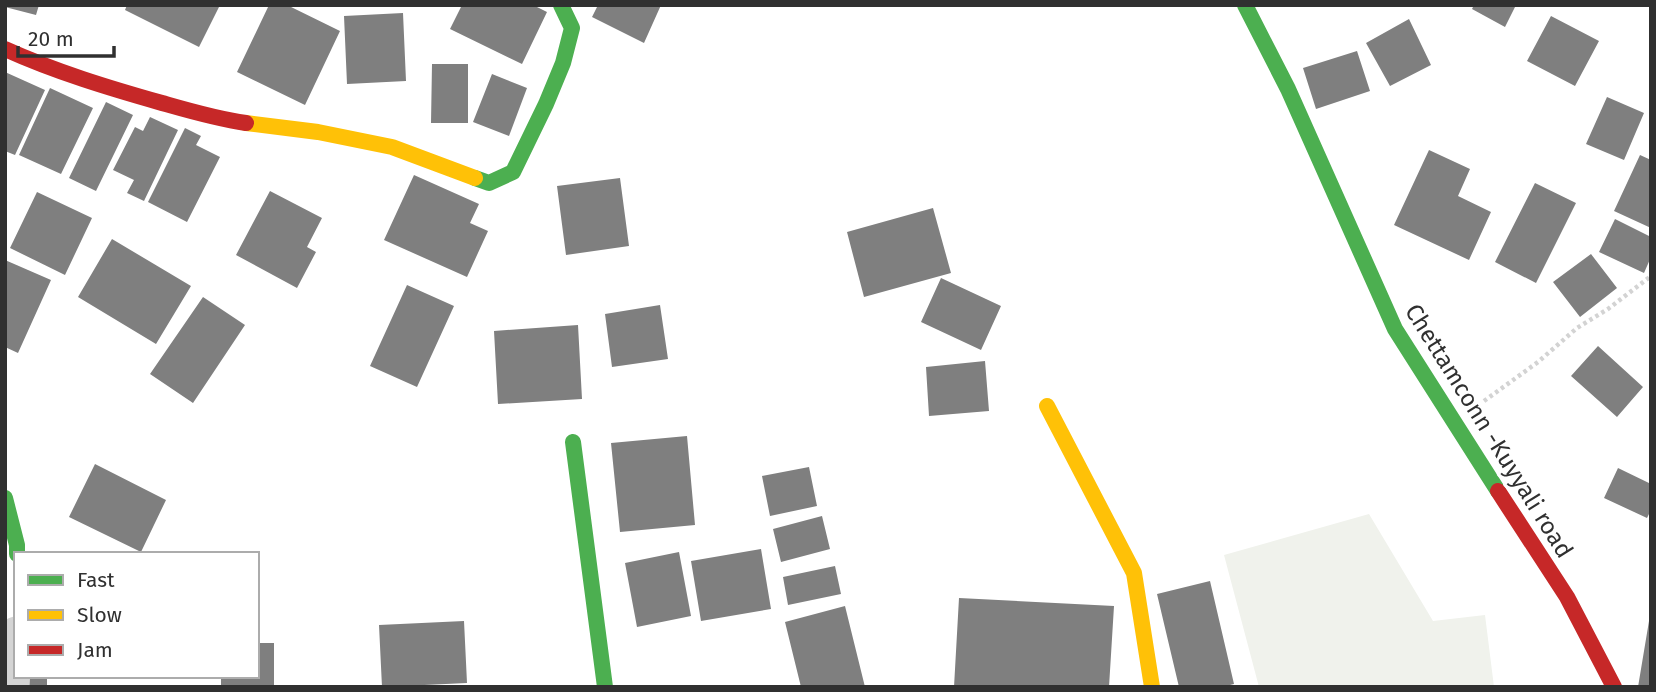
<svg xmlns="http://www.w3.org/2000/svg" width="1656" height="692" viewBox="0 0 1656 692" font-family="'Fira Sans',sans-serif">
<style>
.green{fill:#f0f2ec}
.building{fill:#7f7f7f}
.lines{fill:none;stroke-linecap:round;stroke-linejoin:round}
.path{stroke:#d3d3d3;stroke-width:4.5;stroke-dasharray:3.5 3.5;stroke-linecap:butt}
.street{stroke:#d4d4d4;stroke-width:33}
.fast{stroke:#4caf50;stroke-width:16}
.slow{stroke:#ffc107;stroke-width:16}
.jam{stroke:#c62828;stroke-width:16}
.labels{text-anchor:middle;stroke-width:7;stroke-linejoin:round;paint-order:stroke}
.street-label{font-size:24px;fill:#303030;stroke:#fff}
</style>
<rect width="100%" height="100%" fill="#fff"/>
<!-- green -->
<path class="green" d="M 1369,514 L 1433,621 L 1485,615 L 1494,687 L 1259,687 L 1224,555 Z"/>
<!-- building -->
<path class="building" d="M 5,5 L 39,5 L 36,15 L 5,7 Z
M 127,5 L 220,5 L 199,47 L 125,10 Z
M 269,5 L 287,5 L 340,31 L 305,105 L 237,72 Z
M 462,5 L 533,5 L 547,12 L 522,64 L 450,29 Z
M 598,5 L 661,5 L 644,43 L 592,17 Z
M 1474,5 L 1516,5 L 1505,27 L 1472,9 Z
M 403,13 L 406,81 L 347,84 L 344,16 Z
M 1551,16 L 1599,41 L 1575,86 L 1527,61 Z
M 1409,19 L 1431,65 L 1390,86 L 1366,43 Z
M 1357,51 L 1370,91 L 1316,109 L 1303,68 Z
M 432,64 L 468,64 L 468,123 L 431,123 Z
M 5,72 L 45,90 L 15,155 L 5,151 Z
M 492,74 L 527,88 L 509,136 L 473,122 Z
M 50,88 L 93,108 L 61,174 L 19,155 Z
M 1607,97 L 1644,113 L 1624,160 L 1586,144 Z
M 106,102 L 133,115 L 96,191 L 69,178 Z
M 150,117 L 178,130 L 144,201 L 127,193 L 134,180 L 113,170 L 135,127 L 143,131 Z
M 185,128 L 201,136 L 196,145 L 220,157 L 187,222 L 148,202 Z
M 1429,150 L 1470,169 L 1458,196 L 1491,212 L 1469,260 L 1394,225 Z
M 1640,155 L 1651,160 L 1651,228 L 1614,211 Z
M 414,175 L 479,204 L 470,223 L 488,231 L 467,277 L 384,240 Z
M 620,178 L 629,246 L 566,255 L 557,186 Z
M 1535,183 L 1576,203 L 1536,283 L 1495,262 Z
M 270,191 L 322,218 L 307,247 L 316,252 L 297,288 L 236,255 Z
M 37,192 L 92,218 L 65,275 L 10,248 Z
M 933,208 L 951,273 L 864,297 L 847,232 Z
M 1615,219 L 1651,237 L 1651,257 L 1644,273 L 1599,252 Z
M 112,239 L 191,286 L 156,344 L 78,297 Z
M 1591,254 L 1617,288 L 1580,317 L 1553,282 Z
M 5,260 L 51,280 L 18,353 L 5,347 Z
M 941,278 L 1001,306 L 981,350 L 921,322 Z
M 407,285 L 454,306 L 417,387 L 370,366 Z
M 203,297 L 245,325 L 193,403 L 150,374 Z
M 660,305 L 668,359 L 612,367 L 605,314 Z
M 578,325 L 582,399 L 498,404 L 494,331 Z
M 1598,346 L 1643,387 L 1617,417 L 1571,376 Z
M 985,361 L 989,411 L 929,416 L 926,367 Z
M 687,436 L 695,525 L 620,532 L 611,443 Z
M 95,464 L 166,500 L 141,552 L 69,517 Z
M 809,467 L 817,506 L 770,516 L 762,476 Z
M 1618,468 L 1651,484 L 1651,510 L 1647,518 L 1604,498 Z
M 822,516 L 830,549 L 781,562 L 773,529 Z
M 761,549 L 771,609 L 701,621 L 691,561 Z
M 679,552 L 691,616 L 637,627 L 625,563 Z
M 835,566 L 841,594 L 788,605 L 783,577 Z
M 1210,581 L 1234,684 L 1222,687 L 1179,687 L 1157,594 Z
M 959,598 L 1114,606 L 1109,687 L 954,687 Z
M 845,606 L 865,687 L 801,687 L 785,622 Z
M 464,621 L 467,683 L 382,687 L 379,625 Z
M 1649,621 L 1651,621 L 1651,687 L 1638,687 Z
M 257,643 L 274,643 L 274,687 L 221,687 L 221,676 L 257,676 Z
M 21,676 L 47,676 L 47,687 L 21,687 Z"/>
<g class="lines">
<!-- path -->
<path class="path" d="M 1484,401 L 1538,362 L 1577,328 L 1608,309 L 1651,276"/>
<!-- street -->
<path class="street" d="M 13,687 L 16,633"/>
<!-- fast -->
<path class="fast" d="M 1245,5 L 1288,89 L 1395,329 L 1498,491
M 475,178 L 489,183 L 513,172 L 546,104 L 563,63 L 572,28 L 561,5
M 573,442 L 605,687
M 5,498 L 17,545 L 17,554"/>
<!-- slow -->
<path class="slow" d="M 246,123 L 318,132 L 392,147 L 475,178
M 1047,406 L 1134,573 L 1152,687"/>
<!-- jam -->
<path class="jam" d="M 5,49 C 56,72 109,88 162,103 C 190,111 217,119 246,123
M 1498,491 L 1567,597 L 1614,687"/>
</g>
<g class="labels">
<!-- street labels -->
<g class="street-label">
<text transform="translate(1489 431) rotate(58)" y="8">Chettamconn -Kuyyali road</text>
</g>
</g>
<!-- border -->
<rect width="1656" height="692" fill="none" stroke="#303030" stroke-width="14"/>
<!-- legend -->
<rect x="14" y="552" width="245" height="126" fill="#ffffff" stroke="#acacac" stroke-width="2"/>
<rect x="28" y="575" width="35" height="10" fill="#4caf50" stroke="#acacac" stroke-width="2"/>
<text x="77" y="587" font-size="21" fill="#303030">Fast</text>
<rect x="28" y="610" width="35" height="10" fill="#ffc107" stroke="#acacac" stroke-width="2"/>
<text x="77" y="622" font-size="21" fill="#303030">Slow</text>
<rect x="28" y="645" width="35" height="10" fill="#c62828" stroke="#acacac" stroke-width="2"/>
<text x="77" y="657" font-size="21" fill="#303030">Jam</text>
<!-- scale -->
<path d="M18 46v10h96v-10" fill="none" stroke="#303030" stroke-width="3.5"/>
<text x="28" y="46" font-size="21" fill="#303030" stroke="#ffffff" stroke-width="5" paint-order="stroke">20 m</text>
</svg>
